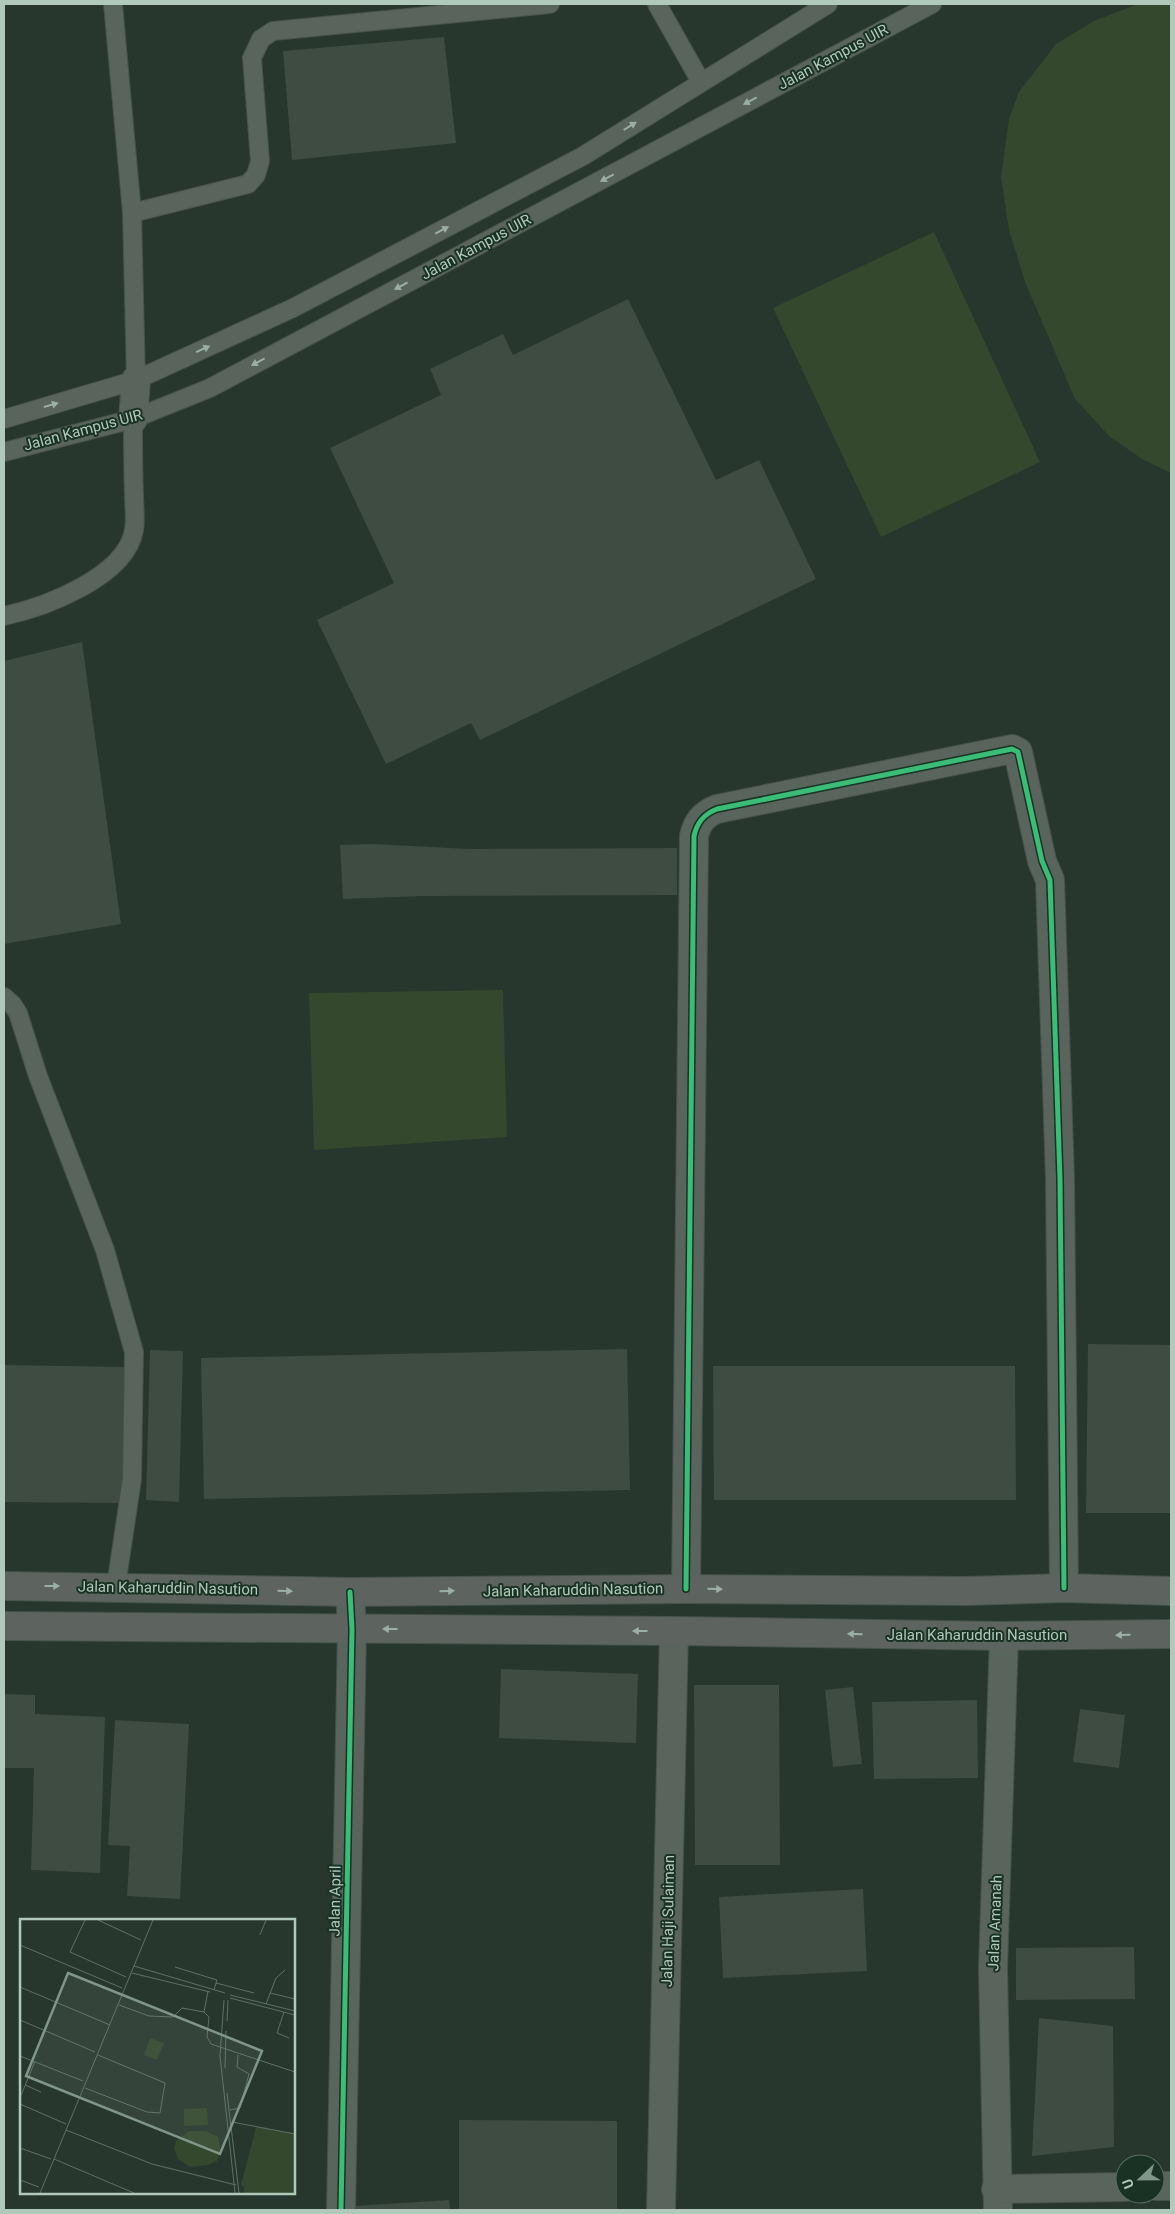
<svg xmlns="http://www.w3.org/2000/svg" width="1175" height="2214" viewBox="0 0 1175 2214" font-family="Roboto,sans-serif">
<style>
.green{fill:#33482c}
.building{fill:#3e4c42}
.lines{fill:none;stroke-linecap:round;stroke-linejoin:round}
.lane-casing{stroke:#46514a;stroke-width:20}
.street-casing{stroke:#46514a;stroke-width:30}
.highway-casing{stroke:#44524a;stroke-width:30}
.lane{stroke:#58645c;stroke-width:18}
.street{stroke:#58645c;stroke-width:28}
.highway{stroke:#5d6460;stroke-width:28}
.cycleway-casing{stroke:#1a3223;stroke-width:8}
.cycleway{stroke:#3abd76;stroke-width:5}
.oneway{fill:#9ab0a3}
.oneway2{fill:#9bb0a4}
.labels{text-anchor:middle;stroke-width:4;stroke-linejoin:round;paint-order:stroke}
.street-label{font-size:15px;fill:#b0c9bb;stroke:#1a3223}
.inset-road{fill:none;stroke:#5e7166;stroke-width:1}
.view{fill:#809689;fill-opacity:0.15;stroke:#809689;stroke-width:2.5}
.inset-edge{fill:none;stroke:#b0c9bb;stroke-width:2.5}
</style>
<rect width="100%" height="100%" fill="#27372d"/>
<!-- green -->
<path class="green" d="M 1138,4 L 1171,4 L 1171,473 L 1142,459 L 1109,436 L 1075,399 L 1025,282 L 1009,230 L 1001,177 L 1009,119 L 1019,92 L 1056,44 L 1094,21 Z
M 934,232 L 1040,462 L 881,537 L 773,308 Z
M 503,990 L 507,1137 L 314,1150 L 309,993 Z"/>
<!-- building -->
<path class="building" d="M 444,37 L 456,143 L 292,160 L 283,51 Z
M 628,299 L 716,480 L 759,460 L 816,579 L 480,740 L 471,723 L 386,764 L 317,620 L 394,583 L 330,448 L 441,395 L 430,369 L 503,334 L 513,355 Z
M 82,642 L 121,924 L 4,944 L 4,661 Z
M 372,844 L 470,849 L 677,848 L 677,895 L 422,896 L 343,899 L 340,845 Z
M 1088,1344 L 1171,1345 L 1171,1513 L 1086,1513 Z
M 627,1349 L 630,1490 L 204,1499 L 201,1358 Z
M 150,1350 L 183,1351 L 179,1502 L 146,1500 Z
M 4,1365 L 126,1367 L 125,1503 L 4,1502 Z
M 713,1366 L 1015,1366 L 1016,1500 L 714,1500 Z
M 501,1669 L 638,1674 L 636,1743 L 499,1738 Z
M 694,1685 L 779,1685 L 780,1865 L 695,1865 Z
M 853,1687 L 862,1764 L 833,1767 L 825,1690 Z
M 4,1694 L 35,1695 L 35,1714 L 105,1717 L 100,1873 L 31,1870 L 34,1768 L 4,1768 Z
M 977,1700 L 978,1778 L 874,1779 L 872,1702 Z
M 1080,1709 L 1125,1715 L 1119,1768 L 1073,1762 Z
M 115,1720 L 189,1724 L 180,1899 L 127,1896 L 130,1846 L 108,1845 Z
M 863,1889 L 867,1971 L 723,1978 L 719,1897 Z
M 1134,1947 L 1135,1999 L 1016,2000 L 1016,1948 Z
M 1039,2018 L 1113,2026 L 1114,2147 L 1032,2156 Z
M 459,2120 L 617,2121 L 617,2210 L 459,2210 Z
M 449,2200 L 450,2210 L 356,2210 L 355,2206 Z"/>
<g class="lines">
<defs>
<path id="lane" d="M 113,4 L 132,213 L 136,380
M 657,4 L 701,82
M 132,213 L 248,184 L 256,175 L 260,161 L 252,58 L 261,39 L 273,31 L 550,4
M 4,419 L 136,380 L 293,308 L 583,156 L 828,4
M 4,452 L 133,419 L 210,388 L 932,4
M 4,616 C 45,607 126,577 134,530 C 136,519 134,506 134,495 C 133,470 133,444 133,419
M 4,997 L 12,1004 L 18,1013 L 38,1076 L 105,1250 L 134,1352 L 132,1479 L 116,1586"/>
<path id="street" d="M 133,419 L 136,380
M 686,1589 L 694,836 C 697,822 704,814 717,809 L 1012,749 L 1018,752 L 1042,861 L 1050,880 L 1060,1179 L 1064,1588
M 1155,2186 L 1171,2186
M 996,2189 L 1125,2187
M 341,2210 L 352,1629 L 350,1592
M 661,2210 L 674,1631
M 998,2210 L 993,1968 L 1004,1636"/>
<path id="highway" d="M 4,1586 L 350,1592 L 686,1589 L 966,1591 L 1064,1588 L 1171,1591
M 4,1626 L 674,1631 L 1004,1636 L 1171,1634"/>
</defs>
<!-- lane casing -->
<use href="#lane" class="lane-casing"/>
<!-- street casing -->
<use href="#street" class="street-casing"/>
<!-- highway casing -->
<use href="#highway" class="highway-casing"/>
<!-- lane -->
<use href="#lane" class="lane"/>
<!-- street -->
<use href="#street" class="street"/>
<!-- highway -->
<use href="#highway" class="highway"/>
<defs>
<path id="cycleway" d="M 686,1589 L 694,836 C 697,822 704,814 717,809 L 1012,749 L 1018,752 L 1042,861 L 1050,880 L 1060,1179 L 1064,1588
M 341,2210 L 352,1629 L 350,1592"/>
</defs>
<!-- cycleway casing -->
<use href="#cycleway" class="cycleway-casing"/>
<!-- cycleway -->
<use href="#cycleway" class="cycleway"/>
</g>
<!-- one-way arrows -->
<defs><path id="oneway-solid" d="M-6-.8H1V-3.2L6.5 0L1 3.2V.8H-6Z" transform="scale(1.25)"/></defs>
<g class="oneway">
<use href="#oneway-solid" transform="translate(750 101) rotate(152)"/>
<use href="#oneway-solid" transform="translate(630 126) rotate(-32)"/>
<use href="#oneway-solid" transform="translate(607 178) rotate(152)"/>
<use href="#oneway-solid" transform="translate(442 230) rotate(-28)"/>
<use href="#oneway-solid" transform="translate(401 286) rotate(152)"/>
<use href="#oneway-solid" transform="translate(203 349) rotate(-24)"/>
<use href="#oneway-solid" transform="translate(258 362) rotate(152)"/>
<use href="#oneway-solid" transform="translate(51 405) rotate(-16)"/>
</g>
<g class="oneway2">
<use href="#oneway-solid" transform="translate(52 1586)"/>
<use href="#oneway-solid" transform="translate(715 1589) rotate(1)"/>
<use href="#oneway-solid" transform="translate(285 1591) rotate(1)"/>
<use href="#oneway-solid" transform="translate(447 1591) rotate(-1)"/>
<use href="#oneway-solid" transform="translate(390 1629) rotate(-180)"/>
<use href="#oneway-solid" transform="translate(640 1631) rotate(-180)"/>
<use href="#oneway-solid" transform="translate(855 1634) rotate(-179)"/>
<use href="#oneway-solid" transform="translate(1123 1635) rotate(179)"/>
</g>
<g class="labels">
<!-- street labels -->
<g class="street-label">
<text transform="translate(833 57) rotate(-28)" y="5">Jalan Kampus UIR</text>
<text transform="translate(476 247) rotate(-28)" y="5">Jalan Kampus UIR</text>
<text transform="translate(83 430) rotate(-15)" y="5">Jalan Kampus UIR</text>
<text transform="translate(168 1588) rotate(1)" y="5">Jalan Kaharuddin Nasution</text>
<text transform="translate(573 1590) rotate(-1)" y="5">Jalan Kaharuddin Nasution</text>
<text x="977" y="1640">Jalan Kaharuddin Nasution</text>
<text transform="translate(335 1901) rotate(-89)" y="5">Jalan April</text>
<text transform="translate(668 1921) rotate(-89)" y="5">Jalan Haji Sulaiman</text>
<text transform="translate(995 1923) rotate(-88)" y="5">Jalan Amanah</text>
</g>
</g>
<!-- overview -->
<g transform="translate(20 1919)">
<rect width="275" height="275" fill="#27372d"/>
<path d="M 130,119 L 144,124 L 137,141 L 124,136 ZM 187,189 L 188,206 L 164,207 L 164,190 ZM 236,208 L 275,214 L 275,274 L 224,274 L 224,268 L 221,266 ZM 169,212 L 186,212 L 198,218 L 201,233 L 197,242 L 188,246 L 170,248 L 158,240 L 154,229 L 156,222 Z" fill="#33482c"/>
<path class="inset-road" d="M 65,1 L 50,33 L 106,58M 78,1 L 121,21M 240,16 L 246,1M 0,26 L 102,69M 114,47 L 205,74M 155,48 L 197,61 L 194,71M 112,54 L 190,73M 196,64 L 234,74M 0,68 L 90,106M 250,74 L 275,80M 210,76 L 275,92M 210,79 L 275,96M 204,81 L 200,137 L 215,274M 246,85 L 256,59 L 265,51M 99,86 L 129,97 L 153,98 L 162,89 L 184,93 L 189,98 L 187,118 L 191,125 L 275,153M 184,93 L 188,72M 264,93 L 257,114 L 269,119M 0,101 L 75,133M 207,102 L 208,81M 0,137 L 63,162M 205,149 L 206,112M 5,166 L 21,173M 65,169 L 127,193 L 140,194 L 145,164 L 78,136M 207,174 L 219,274M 0,179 L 15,142M 0,185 L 46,205M 210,191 L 220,189 L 229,155 L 217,148 L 218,136M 212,203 L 275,215M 46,211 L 132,245 L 216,266M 0,229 L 31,240M 34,240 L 114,274M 0,261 L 19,268M 20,274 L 133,1"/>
<path class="view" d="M 48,54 L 242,132 L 200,235 L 6,157 Z"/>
<rect width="275" height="275" class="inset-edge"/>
</g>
<!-- border -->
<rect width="1175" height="2214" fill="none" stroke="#b0c9bb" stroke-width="10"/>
<!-- north arrow -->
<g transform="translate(1140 2179) rotate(248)"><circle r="24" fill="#1a3223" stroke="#566e60"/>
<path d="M0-4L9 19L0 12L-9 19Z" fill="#809689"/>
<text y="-8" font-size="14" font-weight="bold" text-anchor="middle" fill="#b0c9bb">U</text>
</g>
</svg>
